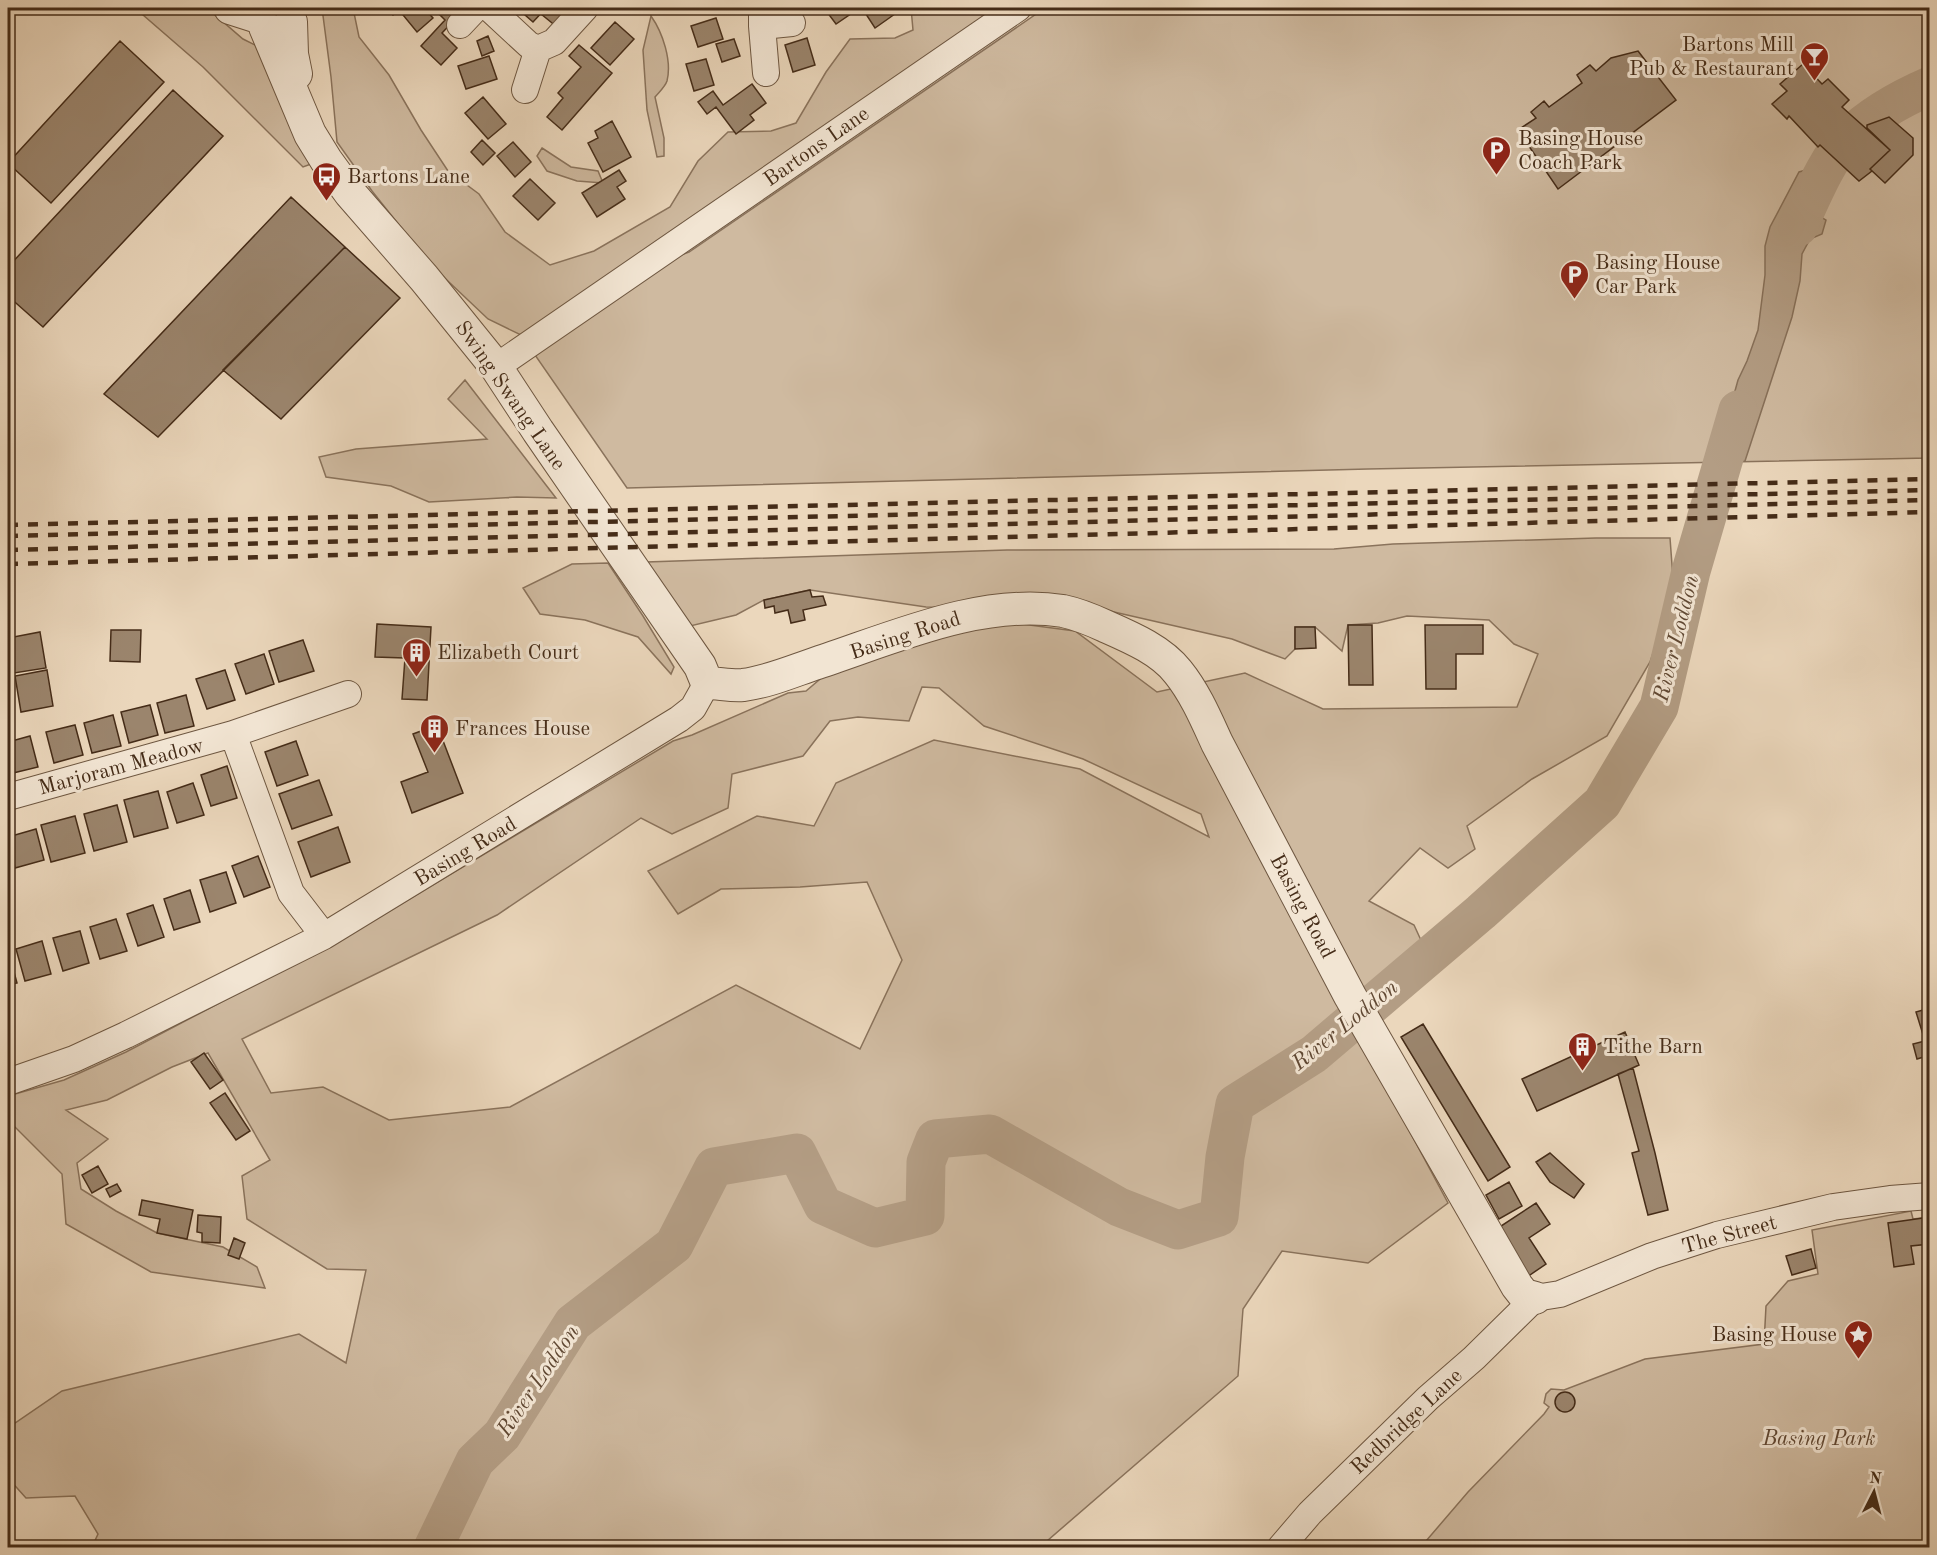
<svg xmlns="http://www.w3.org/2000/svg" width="1937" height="1555" viewBox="0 0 1937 1555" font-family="'Old Standard TT',serif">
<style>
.green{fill:#cfbaa0;stroke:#8a735c;stroke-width:1.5;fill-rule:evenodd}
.water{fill:#b39d84;stroke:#877059;stroke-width:1.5}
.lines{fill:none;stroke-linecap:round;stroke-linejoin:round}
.river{stroke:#b39d84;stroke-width:39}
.building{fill:#9b856d;stroke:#452c18;stroke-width:1.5}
.minor-casing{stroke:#6e5741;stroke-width:28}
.tertiary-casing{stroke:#6e5741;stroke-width:34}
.minor{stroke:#f2e5d3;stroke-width:26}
.tertiary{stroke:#f2e5d3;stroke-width:32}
.rail{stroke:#452c18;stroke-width:4.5;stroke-dasharray:10 10;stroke-linecap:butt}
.labels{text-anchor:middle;stroke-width:6;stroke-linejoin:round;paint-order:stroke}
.poi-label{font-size:21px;fill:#452c18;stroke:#f2e5d3;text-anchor:start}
.street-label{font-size:21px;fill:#452c18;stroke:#f2e5d3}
.park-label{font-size:21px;font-style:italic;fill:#614833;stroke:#f2e5d3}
.water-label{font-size:22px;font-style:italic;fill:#604833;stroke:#f2e5d3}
</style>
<rect width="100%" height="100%" fill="#ebd7bc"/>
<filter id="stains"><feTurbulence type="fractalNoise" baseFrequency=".00333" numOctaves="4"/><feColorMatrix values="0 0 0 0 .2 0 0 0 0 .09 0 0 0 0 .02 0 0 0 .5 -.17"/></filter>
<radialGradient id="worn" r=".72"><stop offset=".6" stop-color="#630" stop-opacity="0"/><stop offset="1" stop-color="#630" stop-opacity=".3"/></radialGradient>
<!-- green -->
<path class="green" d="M 135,8 L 207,8 L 243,39 L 259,47 L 311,164 L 303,167 L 203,67 Z
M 322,8 L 353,8 L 359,37 L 389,75 L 421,130 L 448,171 L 479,194 L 505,232 L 550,265 L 594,251 L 670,207 L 698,161 L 728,132 L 771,131 L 796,123 L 826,72 L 850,39 L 895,38 L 913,30 L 911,8 L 999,8 L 523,336 L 488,319 L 431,265 L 372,191 L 337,142 L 331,77 Z
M 1045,8 L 1929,8 L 1929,458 L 1368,469 L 627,488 L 535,355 L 673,258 L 689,252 Z
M 651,16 C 663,33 672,61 667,81 C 665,87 659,92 655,97 L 664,138 L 664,156 L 657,157 L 647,110 L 643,50 Z
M 542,148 L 571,167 L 598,171 L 603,183 L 577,181 L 547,171 L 537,156 Z
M 465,380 L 556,498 L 517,497 L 429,502 L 391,486 L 326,477 L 319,457 L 356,449 L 487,439 L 448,399 Z
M 1596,538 L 1670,538 L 1674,592 L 1650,662 L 1607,736 L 1532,779 L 1467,826 L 1475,849 L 1448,868 L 1420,848 L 1369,901 L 1414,925 L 1425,949 L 1367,1001 L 1319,962 L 1448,1203 L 1368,1263 L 1282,1251 L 1243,1309 L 1238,1376 L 1040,1547 L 92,1547 L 98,1534 L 75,1496 L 26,1498 L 8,1478 L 8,1428 L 62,1391 L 299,1334 L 346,1363 L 366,1270 L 327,1269 L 247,1219 L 242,1176 L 270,1160 L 208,1053 L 172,1067 L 107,1100 L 66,1110 L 108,1139 L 77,1163 L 81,1189 L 116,1211 L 157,1233 L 223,1247 L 257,1267 L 265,1288 L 151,1272 L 66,1224 L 62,1174 L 12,1124 L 8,1125 L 8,1096 L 64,1080 L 126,1052 L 208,1009 L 376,919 L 673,741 L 692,735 L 788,693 L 806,691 L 832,669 L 998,621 L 1075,631 L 1157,692 L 1245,673 L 1323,709 L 1517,707 L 1538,654 L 1514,644 L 1489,620 L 1407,616 L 1378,623 L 1348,625 L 1342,651 L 1315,627 L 1295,627 L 1295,649 L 1285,659 L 1232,639 L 1101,609 L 926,607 L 810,590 L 764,600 L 736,615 L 686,627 L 647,562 L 1007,550 L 1334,549 L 1393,544 ZM 922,687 L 939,688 L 984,726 L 1083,759 L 1201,814 L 1209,837 L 1080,769 L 934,740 L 836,783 L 814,826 L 757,816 L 648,871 L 678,914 L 721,889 L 800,887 L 867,882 L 902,960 L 860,1049 L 736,985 L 510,1107 L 389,1120 L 323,1087 L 271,1093 L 242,1039 L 497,915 L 641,818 L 672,834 L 728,808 L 732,774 L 803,756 L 830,721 L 858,717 L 909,721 Z
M 608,563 L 643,616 L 674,667 L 671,674 L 638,637 L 585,620 L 540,614 L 523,588 L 572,564 Z
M 1911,1211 L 1913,1219 L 1929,1217 L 1929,1547 L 1420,1548 L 1468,1492 L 1544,1414 L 1549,1407 L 1544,1403 L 1546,1394 L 1551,1389 L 1564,1390 L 1645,1359 L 1764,1344 L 1766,1306 L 1788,1281 L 1818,1274 L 1812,1230 Z"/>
<!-- water -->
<path class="water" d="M 1806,170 C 1810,171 1816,171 1820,176 C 1825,183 1821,208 1819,216 L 1826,220 L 1822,234 L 1810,239 L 1802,254 L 1800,281 L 1792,317 L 1745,461 L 1715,463 L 1738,380 L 1747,361 L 1758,330 L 1765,275 L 1765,246 L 1770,227 L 1799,172 Z"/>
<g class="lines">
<!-- river -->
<path class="river" d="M 1798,227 C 1810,201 1828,156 1848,138 C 1871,115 1900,99 1930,86
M 433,1548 L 475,1461 L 502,1435 L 573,1323 L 674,1245 L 714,1167 L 797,1153 L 823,1205 L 875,1228 L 925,1216 L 926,1162 L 935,1139 L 990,1134 L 1119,1207 L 1178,1230 L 1219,1217 L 1225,1157 L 1235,1104 L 1314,1054 L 1481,912 L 1602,803 L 1659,707 L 1691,571 L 1738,410"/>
</g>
<!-- building -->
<path class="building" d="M 8,8 L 17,8 L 8,18 Z
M 386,8 L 424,8 L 433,18 L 417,32 L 399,10 L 393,15 Z
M 441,8 L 455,8 L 461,13 L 442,33 L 457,48 L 441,65 L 421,46 L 445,20 L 437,12 Z
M 517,8 L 546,8 L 533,22 Z
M 547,8 L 563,8 L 569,13 L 557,27 L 541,14 Z
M 705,8 L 726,8 L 727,11 L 707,14 Z
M 824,8 L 853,8 L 855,11 L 836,24 Z
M 862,8 L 901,8 L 902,9 L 875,28 Z
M 716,18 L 723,39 L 698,47 L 691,26 Z
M 615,22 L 634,39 L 610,65 L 591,48 Z
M 488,36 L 494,51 L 482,56 L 477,41 Z
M 807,38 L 815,65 L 793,72 L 785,45 Z
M 734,39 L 740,56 L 722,62 L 716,44 Z
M 120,41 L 164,82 L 51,203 L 8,163 Z
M 579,45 L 612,73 L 562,130 L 547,117 L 563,98 L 558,93 L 581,67 L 569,56 Z
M 1638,51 L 1676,100 L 1558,189 L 1518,130 L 1536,118 L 1531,112 L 1544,101 L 1549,107 L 1582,83 L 1577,75 L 1590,65 L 1596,71 L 1611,58 Z
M 489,56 L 497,79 L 466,89 L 458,66 Z
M 706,59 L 714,85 L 694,91 L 686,64 Z
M 1803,64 L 1822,84 L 1828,79 L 1849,100 L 1842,107 L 1890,150 L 1870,169 L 1872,171 L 1859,181 L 1820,145 L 1818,147 L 1789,116 L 1787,119 L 1772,104 L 1787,91 L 1780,84 Z
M 752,84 L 766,103 L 750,115 L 754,120 L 736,134 L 716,107 L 707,114 L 698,102 L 713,91 L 723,105 Z
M 173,90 L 223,136 L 43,327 L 8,296 L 8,267 Z
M 483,97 L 506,124 L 488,139 L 465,113 Z
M 1889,117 L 1913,138 L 1913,155 L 1885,183 L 1870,169 L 1890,150 L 1867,128 L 1867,125 Z
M 612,121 L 631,157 L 603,172 L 588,143 L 598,138 L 595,131 Z
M 482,140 L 495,153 L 483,165 L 471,152 Z
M 513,142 L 531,162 L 515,177 L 497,156 Z
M 619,170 L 626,181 L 617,187 L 625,199 L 597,217 L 582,193 Z
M 530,179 L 555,203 L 538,220 L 513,196 Z
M 291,197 L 345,247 L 158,437 L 104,394 Z
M 345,247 L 400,298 L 281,419 L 223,370 Z
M 810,590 L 812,597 L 823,596 L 826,605 L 803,610 L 805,620 L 791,623 L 788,610 L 775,613 L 774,606 L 765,608 L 764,600 Z
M 377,624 L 431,627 L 427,700 L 402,699 L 405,658 L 375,657 Z
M 1348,625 L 1372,625 L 1373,685 L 1349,685 Z
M 1425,625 L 1483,625 L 1483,654 L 1456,654 L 1456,689 L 1426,689 Z
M 1295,627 L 1315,627 L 1316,648 L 1295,649 Z
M 111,630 L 141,630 L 140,662 L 110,661 Z
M 40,632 L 46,668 L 14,673 L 8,638 Z
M 303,640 L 314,671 L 279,682 L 269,651 Z
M 264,654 L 274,684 L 246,694 L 235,664 Z
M 47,670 L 53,706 L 21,712 L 15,676 Z
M 225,670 L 235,700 L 207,709 L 196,679 Z
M 186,695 L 194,726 L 165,733 L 157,703 Z
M 150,705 L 158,735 L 129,743 L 121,712 Z
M 113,715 L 121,746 L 92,753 L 84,723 Z
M 75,725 L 83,755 L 54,763 L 46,732 Z
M 437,725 L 463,793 L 412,813 L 401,782 L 428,772 L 413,734 Z
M 30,736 L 38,767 L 9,774 L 8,742 Z
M 296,741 L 308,775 L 277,786 L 265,752 Z
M 227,766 L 237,798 L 211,806 L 201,775 Z
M 319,780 L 332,815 L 292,829 L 279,794 Z
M 193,783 L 204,815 L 177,823 L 167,792 Z
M 158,791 L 168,828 L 134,837 L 124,800 Z
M 117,805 L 127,842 L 94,851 L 84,814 Z
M 75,816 L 85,853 L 51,862 L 41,825 Z
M 338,827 L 350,862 L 311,877 L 298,842 Z
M 36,829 L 44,860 L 15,868 L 8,837 Z
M 258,856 L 270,887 L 244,897 L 232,866 Z
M 226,872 L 236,903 L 210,912 L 200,880 Z
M 190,890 L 200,922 L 174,930 L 164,899 Z
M 153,905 L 164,937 L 138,946 L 127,914 Z
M 116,919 L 127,951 L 100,959 L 90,927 Z
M 80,931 L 89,963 L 63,971 L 53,938 Z
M 42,941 L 51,974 L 25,981 L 16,949 Z
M 8,950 L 17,983 L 8,985 Z
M 1930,1008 L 1930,1065 L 1927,1056 L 1917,1059 L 1913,1044 L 1925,1041 L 1916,1012 Z
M 1423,1024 L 1510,1167 L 1488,1181 L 1401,1037 Z
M 1625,1032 L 1639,1065 L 1537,1111 L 1522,1079 Z
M 204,1053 L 223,1080 L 210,1089 L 191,1062 Z
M 1633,1068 L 1655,1153 L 1668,1210 L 1648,1215 L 1632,1153 L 1639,1151 L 1618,1074 Z
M 225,1093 L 250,1131 L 236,1140 L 210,1103 Z
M 1550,1153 L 1584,1184 L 1574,1198 L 1550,1182 L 1536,1162 Z
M 98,1166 L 108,1184 L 92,1193 L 82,1175 Z
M 1509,1182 L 1522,1206 L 1499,1219 L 1486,1195 Z
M 117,1184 L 121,1191 L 110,1197 L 106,1189 Z
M 142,1200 L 193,1210 L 187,1239 L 157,1233 L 160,1219 L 139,1215 Z
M 1536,1203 L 1550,1224 L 1529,1238 L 1546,1264 L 1527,1277 L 1495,1230 Z
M 198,1215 L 221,1217 L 220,1243 L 202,1242 L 202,1233 L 197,1232 Z
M 1930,1217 L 1930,1244 L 1911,1246 L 1914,1264 L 1894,1267 L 1888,1223 Z
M 234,1238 L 245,1243 L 239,1259 L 228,1255 Z
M 1811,1249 L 1816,1268 L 1792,1275 L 1786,1256 Z
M1555 1402a10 10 0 1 1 20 0a10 10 0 1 1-20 0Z"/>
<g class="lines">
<defs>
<path id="minor" d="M 489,8 L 529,45 L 538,49 L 554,42 L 585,8
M 762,8 L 762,26 L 766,73
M 460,25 L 476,8
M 762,26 L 792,23
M 525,90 L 538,49
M 496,367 L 1018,8
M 233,734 L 348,694
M 8,797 L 233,734 L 291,893 L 324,936
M 8,1082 L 74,1059 L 126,1035 L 324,936 L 679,719 L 693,708 L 707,683
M 1280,1548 L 1310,1513 L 1428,1398 L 1474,1358 L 1535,1298 L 1560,1294 L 1652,1256 L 1717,1235 L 1833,1207 L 1890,1199 L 1930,1196"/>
<path id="tertiary" d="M 230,8 L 255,16
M 291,22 L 292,54 L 296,74
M 265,27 L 310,134 L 326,160 L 350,193 L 424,278 L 496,367 L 538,431 L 700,666 L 707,683 C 718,683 731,686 743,685 C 768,682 793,671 817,663 C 893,638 981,598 1063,611 C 1077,614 1092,620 1105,626 C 1130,637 1161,650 1178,672 C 1195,693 1206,719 1217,743 L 1350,996 L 1517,1286 L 1524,1295 L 1535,1298"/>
</defs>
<!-- minor casing -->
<use href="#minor" class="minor-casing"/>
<!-- tertiary casing -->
<use href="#tertiary" class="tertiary-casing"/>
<!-- minor -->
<use href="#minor" class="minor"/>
<!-- tertiary -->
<use href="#tertiary" class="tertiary"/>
<!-- rail -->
<path class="rail" d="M 8,525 L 1930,479
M 8,536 L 1930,490
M 8,550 L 1930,500
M 8,564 L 1930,512"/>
</g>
<!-- icons -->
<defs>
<symbol id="bar-pin" viewBox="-11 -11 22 30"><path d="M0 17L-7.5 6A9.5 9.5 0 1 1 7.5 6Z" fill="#8f2418" stroke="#f2e5d3"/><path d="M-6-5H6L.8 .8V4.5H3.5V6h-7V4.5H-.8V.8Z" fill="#fff"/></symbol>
<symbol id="parking-pin" viewBox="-11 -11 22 30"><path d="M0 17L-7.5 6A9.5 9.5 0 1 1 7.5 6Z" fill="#8f2418" stroke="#f2e5d3"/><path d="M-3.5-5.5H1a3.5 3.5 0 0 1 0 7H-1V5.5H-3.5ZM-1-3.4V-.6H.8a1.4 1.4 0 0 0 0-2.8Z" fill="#fff"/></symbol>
<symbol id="bus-pin" viewBox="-11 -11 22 30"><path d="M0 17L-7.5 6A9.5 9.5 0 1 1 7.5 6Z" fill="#8f2418" stroke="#f2e5d3"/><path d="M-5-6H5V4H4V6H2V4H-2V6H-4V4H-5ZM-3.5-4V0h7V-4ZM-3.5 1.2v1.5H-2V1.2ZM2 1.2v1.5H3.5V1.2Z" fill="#fff"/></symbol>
<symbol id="building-pin" viewBox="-11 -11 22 30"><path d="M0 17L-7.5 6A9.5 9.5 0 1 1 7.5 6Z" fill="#8f2418" stroke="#f2e5d3"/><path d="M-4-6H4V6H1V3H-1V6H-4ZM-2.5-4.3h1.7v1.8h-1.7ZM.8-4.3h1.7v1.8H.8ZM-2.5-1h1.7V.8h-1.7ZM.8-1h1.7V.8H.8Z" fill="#fff"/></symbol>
<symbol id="sight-pin" viewBox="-11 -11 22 30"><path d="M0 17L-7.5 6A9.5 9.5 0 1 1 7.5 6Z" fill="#8f2418" stroke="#f2e5d3"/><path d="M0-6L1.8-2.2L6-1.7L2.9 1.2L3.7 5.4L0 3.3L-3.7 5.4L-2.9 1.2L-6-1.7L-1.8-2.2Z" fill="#fff"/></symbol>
</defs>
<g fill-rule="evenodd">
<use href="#bar-pin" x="1798" y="40" width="33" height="45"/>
<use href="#parking-pin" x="1480" y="134" width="33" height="45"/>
<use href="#bus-pin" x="310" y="160" width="33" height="45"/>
<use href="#parking-pin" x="1558" y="258" width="33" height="45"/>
<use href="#building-pin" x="400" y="636" width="33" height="45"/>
<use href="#building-pin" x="418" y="712" width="33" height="45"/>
<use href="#building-pin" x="1566" y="1030" width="33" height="45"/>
<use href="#sight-pin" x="1842" y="1318" width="33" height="45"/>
</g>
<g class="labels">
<!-- poi labels -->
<g class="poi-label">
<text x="1794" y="51" text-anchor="end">Bartons Mill<tspan x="1794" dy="24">Pub &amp; Restaurant</tspan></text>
<text x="1518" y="145">Basing House<tspan x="1518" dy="24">Coach Park</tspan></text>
<text x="347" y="183">Bartons Lane</text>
<text x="1595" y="269">Basing House<tspan x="1595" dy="24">Car Park</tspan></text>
<text x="437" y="659">Elizabeth Court</text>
<text x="455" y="735">Frances House</text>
<text x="1603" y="1053">Tithe Barn</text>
<text x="1837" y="1341" text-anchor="end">Basing House</text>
</g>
<!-- street labels -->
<g class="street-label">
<text transform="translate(816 146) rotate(-35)" y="7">Bartons Lane</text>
<text transform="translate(511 395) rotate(55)" y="7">Swing Swang Lane</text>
<text transform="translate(905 635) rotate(-18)" y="7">Basing Road</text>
<text transform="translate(121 766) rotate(-15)" y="7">Marjoram Meadow</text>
<text transform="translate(465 851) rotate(-31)" y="7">Basing Road</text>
<text transform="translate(1303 906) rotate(62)" y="7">Basing Road</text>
<text transform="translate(1729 1234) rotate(-15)" y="7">The Street</text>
<text transform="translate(1406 1421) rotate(-43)" y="7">Redbridge Lane</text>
</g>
<!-- park labels -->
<g class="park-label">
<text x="1819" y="1445">Basing Park</text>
</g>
<!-- water labels -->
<g class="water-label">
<text transform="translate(1675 638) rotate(-76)" y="8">River Loddon</text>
<text transform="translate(1344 1024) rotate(-39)" y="8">River Loddon</text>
<text transform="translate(537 1380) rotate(-56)" y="8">River Loddon</text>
</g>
</g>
<!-- margin -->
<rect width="1937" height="1555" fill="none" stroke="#ebd7bc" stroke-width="30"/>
<rect x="9" y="9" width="1919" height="1537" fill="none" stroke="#452c18" stroke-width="3"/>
<rect x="15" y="15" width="1907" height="1525" fill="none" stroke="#452c18" stroke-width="1.5"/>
<!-- north arrow -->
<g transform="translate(1874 1492) rotate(6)" stroke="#f2e5d3" stroke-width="4.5" paint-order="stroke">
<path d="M0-4.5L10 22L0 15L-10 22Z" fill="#452c18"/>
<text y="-9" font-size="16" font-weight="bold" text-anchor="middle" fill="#452c18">N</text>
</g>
<rect width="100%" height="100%" filter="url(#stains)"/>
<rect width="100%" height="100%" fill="url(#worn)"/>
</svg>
